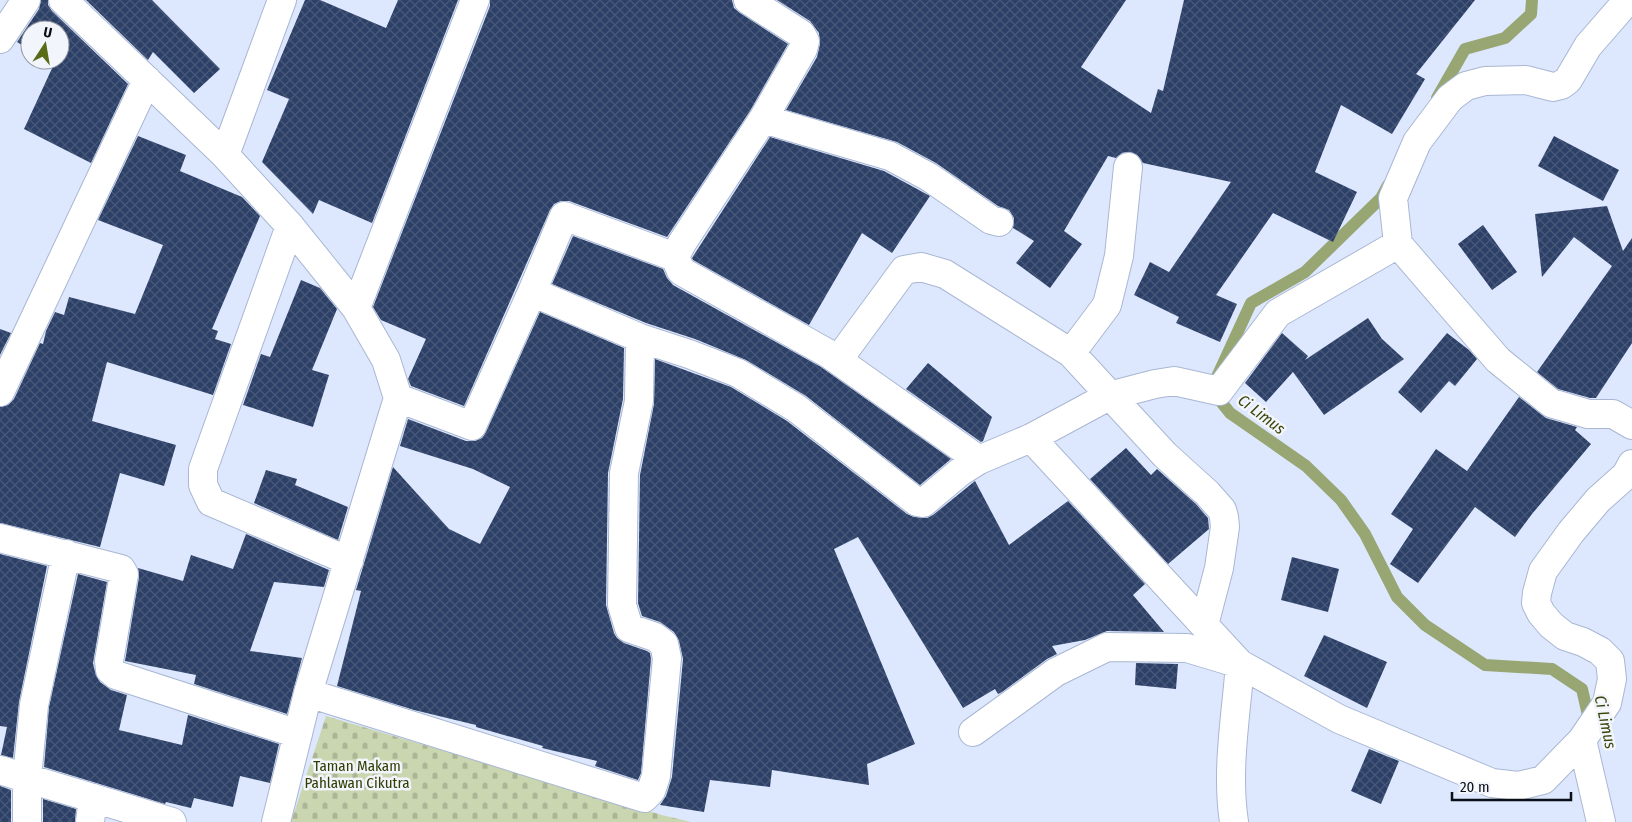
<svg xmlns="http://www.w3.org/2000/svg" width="1632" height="822" viewBox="0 0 1632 822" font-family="'Fira Sans Condensed',sans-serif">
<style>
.cemetery{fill:url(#cemetery-stones)}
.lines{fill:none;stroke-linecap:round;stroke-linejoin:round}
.stream{stroke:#97a672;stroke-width:12}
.building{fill:url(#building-cross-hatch)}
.minor-casing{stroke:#a9b7d2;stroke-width:30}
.minor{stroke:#fff;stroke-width:28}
.labels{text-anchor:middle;stroke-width:5;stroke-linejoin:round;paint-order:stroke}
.park-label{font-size:15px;fill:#303c00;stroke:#f2f5fb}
.water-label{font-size:16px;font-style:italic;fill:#394509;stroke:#f2f5fb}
</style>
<defs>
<pattern id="cemetery-stones" width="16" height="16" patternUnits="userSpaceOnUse" patternTransform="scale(1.25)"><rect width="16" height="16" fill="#cad6b0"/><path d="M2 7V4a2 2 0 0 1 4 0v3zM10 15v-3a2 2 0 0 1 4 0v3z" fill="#acb697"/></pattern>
<pattern id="building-cross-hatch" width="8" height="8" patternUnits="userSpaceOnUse" patternTransform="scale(1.25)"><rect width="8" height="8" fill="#2d4068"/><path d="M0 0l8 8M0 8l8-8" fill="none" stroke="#485878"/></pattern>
</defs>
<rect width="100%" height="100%" fill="#dde8ff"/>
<!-- cemetery -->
<path class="cemetery" d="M 326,716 L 662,815 L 691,822 L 291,822 Z"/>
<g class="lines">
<!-- stream -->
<path class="stream" d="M 1437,98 L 1465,49 L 1505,38 L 1531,14 L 1532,0
M 1388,185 L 1381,198 L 1305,272 L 1251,303 L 1216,379 L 1218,398 L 1230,413 L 1306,466 L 1341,500 L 1365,534 L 1397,597 L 1425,625 L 1485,665 L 1552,669 L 1582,689 L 1590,724"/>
</g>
<!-- building -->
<path class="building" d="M 41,0 L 48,0 L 48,5 L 52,11 L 128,84 L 91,163 L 24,129 L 54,64 L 47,60 L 60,60 L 60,30 L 30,30 L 30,50 L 17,42 L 39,9 Z
M 86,0 L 152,0 L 220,69 L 194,93 L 153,52 L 148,60 Z
M 305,0 L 320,0 L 386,28 L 398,0 L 458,0 L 372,223 L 319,200 L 313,214 L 262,162 L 289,99 L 267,90 Z
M 490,0 L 732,0 L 734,8 L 740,13 L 788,44 L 750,111 L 667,237 L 569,201 L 561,201 L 554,204 L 550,210 L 464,406 L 411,386 L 408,379 L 426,339 L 381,320 L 373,307 L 490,6 Z
M 777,0 L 1126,0 L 1081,67 L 1151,113 L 1158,89 L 1163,91 L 1184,0 L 1475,0 L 1416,74 L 1425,79 L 1392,134 L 1341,105 L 1315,172 L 1357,192 L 1333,242 L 1273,213 L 1216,295 L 1237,304 L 1220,342 L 1176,323 L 1179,317 L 1134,295 L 1150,262 L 1169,272 L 1231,182 L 1143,163 L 1137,155 L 1130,152 L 1122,153 L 1116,158 L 1108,156 L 1064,231 L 1082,244 L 1050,288 L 1016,263 L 1034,241 L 1013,228 L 1014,218 L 1009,210 L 998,206 L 936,163 L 897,142 L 786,110 L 817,57 L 820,44 L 819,33 L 810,21 Z
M 138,136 L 186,155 L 180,171 L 242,197 L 260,216 L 212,329 L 218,331 L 215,339 L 231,344 L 213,395 L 107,362 L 92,421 L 176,445 L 164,486 L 120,473 L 100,547 L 0,523 L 0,407 L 8,405 L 14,399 L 40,343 L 43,344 L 46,331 L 55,312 L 64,315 L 69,297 L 135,314 L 163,245 L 98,220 Z
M 1554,136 L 1619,170 L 1603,201 L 1538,166 Z
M 770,137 L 884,171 L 930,196 L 892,253 L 862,233 L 809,325 L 693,260 L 692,258 Z
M 1607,206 L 1623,251 L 1632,238 L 1632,343 L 1596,398 L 1590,398 L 1558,389 L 1537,372 L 1612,266 L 1574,237 L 1542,277 L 1535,214 Z
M 1483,225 L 1517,272 L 1492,290 L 1458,244 Z
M 573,236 L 663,269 L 667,278 L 673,285 L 821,367 L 951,459 L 920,485 L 806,396 L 746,360 L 695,339 L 646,323 L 552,284 Z
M 301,280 L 320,288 L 337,309 L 312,370 L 329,375 L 313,427 L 243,405 L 261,354 L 270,357 Z
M 540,312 L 624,348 L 623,399 L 608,473 L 606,605 L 614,633 L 617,638 L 624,643 L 647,651 L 650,653 L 651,659 L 641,773 L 638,780 L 595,766 L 597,761 L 542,748 L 543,746 L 476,727 L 476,725 L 414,710 L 337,686 L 361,591 L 356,590 L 393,467 L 449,529 L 480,544 L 510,487 L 473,469 L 400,446 L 408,419 L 466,441 L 475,441 L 482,438 L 486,432 Z
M 1368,318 L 1382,339 L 1404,359 L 1324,415 L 1293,372 L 1266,402 L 1245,383 L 1282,333 L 1308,356 L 1305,360 Z
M 0,329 L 11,333 L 0,355 Z
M 1447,333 L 1469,350 L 1477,359 L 1455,386 L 1449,381 L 1421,413 L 1398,392 Z
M 655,359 L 731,387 L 787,421 L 907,514 L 914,517 L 927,518 L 933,515 L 975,481 L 1009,545 L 1068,501 L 1145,584 L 1133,595 L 1164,632 L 1107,631 L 1085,640 L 1052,646 L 1057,654 L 1047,659 L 1002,692 L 998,694 L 995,689 L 963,708 L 858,537 L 834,549 L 915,744 L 867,764 L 869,785 L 772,770 L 770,787 L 710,780 L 704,812 L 660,805 L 666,796 L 672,777 L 683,659 L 679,641 L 674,632 L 660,622 L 642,616 L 638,603 L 640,475 L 654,404 Z
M 928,363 L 992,417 L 983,441 L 981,442 L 906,389 Z
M 1519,397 L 1546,418 L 1577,427 L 1575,430 L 1591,444 L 1532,514 L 1515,537 L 1475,507 L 1418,583 L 1390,564 L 1413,529 L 1391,514 L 1436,449 L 1467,471 Z
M 1126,448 L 1151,475 L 1157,469 L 1196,504 L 1208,518 L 1209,529 L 1168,564 L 1090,479 Z
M 266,470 L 297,479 L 295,485 L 348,507 L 338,540 L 254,503 Z
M 246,534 L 329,570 L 324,587 L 274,582 L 250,651 L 302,658 L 287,714 L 194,684 L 196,675 L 125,661 L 139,577 L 138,568 L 183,581 L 191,555 L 233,569 Z
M 0,554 L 47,566 L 19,702 L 13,758 L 1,755 L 7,727 L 0,726 Z
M 1292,557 L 1339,569 L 1328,612 L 1281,600 Z
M 78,574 L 107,582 L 93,663 L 95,672 L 100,682 L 111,690 L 127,695 L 119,730 L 182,745 L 188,715 L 279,744 L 270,783 L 240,776 L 233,807 L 194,798 L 191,808 L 166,802 L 165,804 L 44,767 L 49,707 Z
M 1324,635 L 1387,662 L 1367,708 L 1304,676 Z
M 1136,663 L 1178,664 L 1176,689 L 1135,685 Z
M 1369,749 L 1399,761 L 1381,804 L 1351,791 Z
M 0,786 L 11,790 L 11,822 L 0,822 Z
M 43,799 L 76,809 L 75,822 L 43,822 Z"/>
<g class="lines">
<defs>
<path id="minor" d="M 63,0 L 225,155 L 290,226 L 356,308 L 386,360 L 398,398 L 308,693 L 276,822
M 748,0 L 801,34 L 805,41 L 803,49 L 763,119 L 682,243 L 675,257 L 681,271 L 829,354 L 979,460
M 0,39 L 26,0
M 763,119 L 890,156 L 929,177 L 991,220 L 999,222
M 225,155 L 282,0
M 1128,167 L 1119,256 L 1107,305 L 1071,353 L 1165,455 L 1207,493 L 1222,510 L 1224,517 L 1225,527 L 1219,568 L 1204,625
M 290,226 L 203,469 L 203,485 L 211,502 L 349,561
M 1398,244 L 1498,360 L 1551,403 L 1588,414 L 1613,414 L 1632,425
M 532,292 L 640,338 L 689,354 L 738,373 L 796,408 L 917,502 L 923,503 L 960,472 L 979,460 L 1031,438 L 1109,396 L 1155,384 L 1174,381 L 1219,391 L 1278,313 L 1398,244 L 1393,198 L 1417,142 L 1450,98 L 1466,86 L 1485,81 L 1526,80 L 1553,87 L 1561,85 L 1568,80 L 1588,46 L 1628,0
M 356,308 L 475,0
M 838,360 L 904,270 L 921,267 L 945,274 L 1071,353
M 0,392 L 147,80
M 398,398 L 472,426 L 532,292 L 564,216 L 675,257
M 1031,438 L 1240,664 C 1236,716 1226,770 1234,822
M 0,538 L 121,569 L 124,574 L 109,661 L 110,670 L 116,675 L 298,734
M 308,693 L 644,798 L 651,791 L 656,776 L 667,658 L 664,644 L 655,637 L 629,628 L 622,605 L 624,473 L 639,401 L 640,338
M 973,732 L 1056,672 L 1107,647 L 1187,648 L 1240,664 L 1339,719 L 1492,783 L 1518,786 L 1543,780 L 1582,740 L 1607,703 L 1612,679 L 1610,661 L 1600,651 L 1583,642 L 1565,636 L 1551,625 L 1541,613 L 1536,603 L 1537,593 L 1543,571 L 1571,532 L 1598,500 L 1626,475 L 1632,464
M 1582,740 L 1601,822
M 0,770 L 172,822
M 27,822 L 27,778 L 34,705 L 66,554
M 90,822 L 93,798"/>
</defs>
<!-- minor casing -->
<use href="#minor" class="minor-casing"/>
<!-- minor -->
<use href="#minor" class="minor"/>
</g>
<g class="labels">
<!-- park labels -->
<g class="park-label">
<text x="357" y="771">Taman Makam<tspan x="357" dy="17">Pahlawan Cikutra</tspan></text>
</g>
<!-- water labels -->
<g class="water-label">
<text transform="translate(1262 414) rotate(37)" y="6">Ci Limus</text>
<text transform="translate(1606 722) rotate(78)" y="6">Ci Limus</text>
</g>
</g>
<!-- north arrow -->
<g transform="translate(45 45) rotate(12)"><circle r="24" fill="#f2f5fb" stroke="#9599a0"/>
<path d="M0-4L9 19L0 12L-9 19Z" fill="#586b17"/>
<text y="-8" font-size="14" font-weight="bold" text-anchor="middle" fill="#090e17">U</text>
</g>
<!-- scale -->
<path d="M1452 792v8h119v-8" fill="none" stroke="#090e17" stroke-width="2.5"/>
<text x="1460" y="792" font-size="15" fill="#090e17" stroke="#f2f5fb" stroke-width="4" paint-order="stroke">20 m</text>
</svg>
